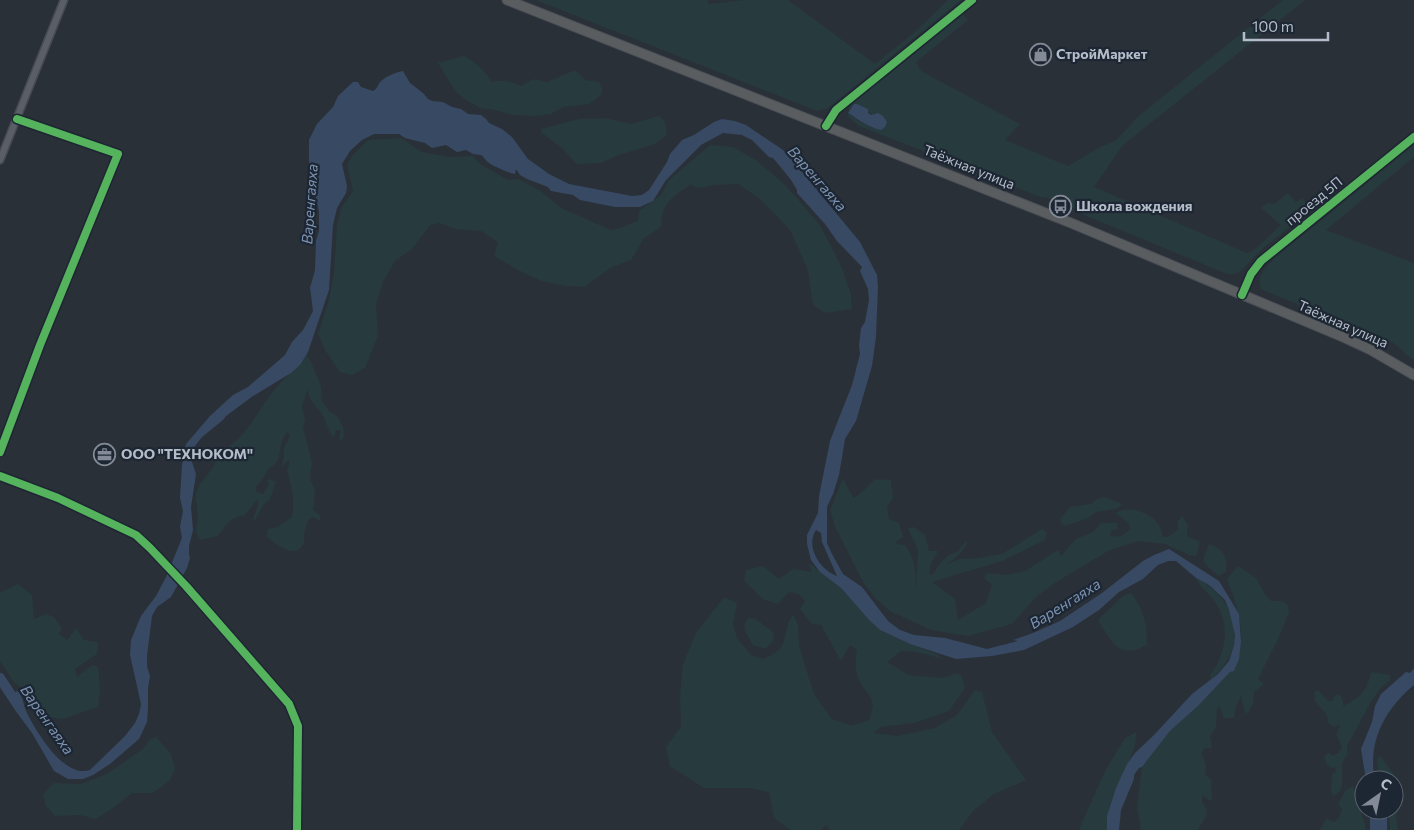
<svg xmlns="http://www.w3.org/2000/svg" width="1414" height="830" viewBox="0 0 1414 830" font-family="Commissioner,sans-serif">
<style>
.green{fill:#273a3e;fill-rule:evenodd}
.water{fill:#384963;fill-rule:evenodd}
.lines{fill:none;stroke-linecap:round;stroke-linejoin:round}
.river{stroke:#384963;stroke-width:10}
.minor-casing{stroke:#484c53;stroke-width:9}
.highway-casing{stroke:#474c53;stroke-width:11}
.minor{stroke:#5a5e66;stroke-width:6}
.highway{stroke:#5a5d60;stroke-width:9}
.cycleway-casing{stroke:#1d2633;stroke-width:11}
.cycleway{stroke:#56b35d;stroke-width:8}
.labels{text-anchor:middle;stroke-width:4.5;stroke-linejoin:round;paint-order:stroke}
.poi-label{font-size:14px;font-weight:bold;fill:#b4bcc9;stroke:#1d2633;text-anchor:start}
.street-label{font-size:14px;fill:#b4bcc9;stroke:#1d2633}
.water-label{font-size:15px;font-style:italic;fill:#7c92b1;stroke:#1d2633}
</style>
<rect width="100%" height="100%" fill="#2a3038"/>
<!-- green -->
<path class="green" d="M 536,0 L 707,0 L 709,4 L 745,0 L 788,0 L 875,64 L 916,31 L 948,0 L 961,0 L 828,108 L 817,111 Z
M 1283,0 L 1305,0 L 1123,145 L 1094,187 L 1247,253 L 1254,250 L 1281,225 L 1261,208 L 1267,203 L 1274,204 L 1288,193 L 1296,202 L 1302,198 L 1312,210 L 1263,248 L 1240,272 L 1234,274 L 1227,274 L 1082,214 C 1069,205 1056,198 1040,197 L 859,126 L 848,117 L 849,107 L 851,104 L 963,14 L 968,20 L 916,62 L 921,71 L 1020,124 L 1005,140 L 1068,166 L 1100,147 L 1115,141 L 1140,115 ZM 854,104 L 857,104 L 872,115 L 873,128 L 859,121 L 848,113 Z
M 464,56 C 476,62 484,70 492,82 C 503,79 511,82 521,86 L 534,79 L 547,82 L 575,70 L 585,80 L 599,82 L 602,89 L 601,95 L 589,104 L 563,107 L 551,114 L 535,116 L 513,115 L 495,110 L 480,108 L 468,101 L 456,92 L 438,63 Z
M 659,116 C 666,122 667,126 666,136 L 655,144 L 619,155 L 601,163 L 576,164 L 563,149 L 542,133 L 541,129 L 579,119 L 605,118 L 631,124 Z
M 401,138 L 422,152 L 449,157 L 473,156 L 480,164 L 508,180 L 519,179 L 542,192 L 561,208 L 611,230 L 621,228 L 629,224 L 638,221 L 639,211 L 661,195 L 669,180 L 710,145 L 733,147 L 756,160 L 783,183 L 796,197 L 819,224 L 829,242 L 842,268 L 851,294 L 852,309 L 825,313 L 813,305 L 808,270 L 790,230 L 759,198 L 738,184 L 714,185 L 701,188 L 690,185 C 672,197 662,203 661,227 L 644,238 L 631,260 L 610,268 L 584,287 L 566,286 L 541,281 L 518,270 L 494,256 L 498,242 L 481,231 L 456,229 L 439,223 L 430,225 L 412,249 L 395,261 L 383,282 L 376,304 L 378,336 L 365,368 L 352,375 L 340,372 L 325,350 L 318,334 L 328,304 L 334,274 L 337,224 L 342,207 L 353,191 L 347,165 L 352,156 L 368,140 Z
M 1414,145 L 1414,157 L 1326,230 L 1414,263 L 1414,360 C 1407,356 1404,352 1398,347 C 1390,339 1378,336 1368,334 L 1261,289 C 1255,276 1267,265 1276,257 Z
M 306,354 L 311,362 L 321,386 L 322,401 L 330,412 L 338,417 L 343,427 L 344,436 L 341,442 L 339,437 L 341,432 L 340,430 L 336,430 L 335,435 L 332,436 L 321,412 L 316,407 L 309,397 L 308,389 L 302,406 L 305,420 L 303,427 L 312,462 L 310,479 L 315,489 L 313,510 L 319,514 L 321,520 L 320,521 L 314,517 L 309,519 C 307,524 305,529 304,534 C 304,537 304,540 304,542 C 297,562 276,544 267,537 L 268,529 L 278,527 L 292,517 C 295,500 292,488 287,471 L 289,465 L 289,460 L 281,467 L 284,457 L 284,448 L 290,436 L 287,432 C 280,441 281,449 278,459 C 276,465 272,465 268,470 C 263,476 263,481 256,486 L 256,492 L 263,494 L 269,485 L 267,481 L 270,479 L 276,482 L 270,499 L 264,504 L 255,520 L 253,521 C 254,513 259,508 258,500 L 256,501 L 245,515 C 231,517 226,525 218,536 L 200,540 L 196,532 L 198,515 L 196,501 L 196,493 L 200,484 L 214,466 L 218,451 C 245,443 258,409 275,389 C 285,377 298,368 306,354 Z
M 843,478 L 853,498 L 861,493 L 875,479 L 891,480 L 893,498 L 887,507 L 889,519 L 899,523 L 903,537 L 896,542 L 897,544 L 905,545 C 916,558 915,571 916,587 L 918,550 L 908,528 L 914,527 L 925,535 L 929,551 L 938,551 C 934,562 929,561 930,575 L 933,574 L 941,562 L 949,555 L 957,552 L 965,542 L 968,542 L 959,555 L 947,564 L 960,559 L 978,558 L 1002,554 L 1042,529 L 1047,533 L 1045,540 L 1002,561 L 932,582 L 955,599 L 958,620 L 986,603 L 992,585 L 984,578 L 987,573 L 1006,575 L 1025,571 L 1058,550 L 1061,556 L 1076,539 L 1093,532 L 1101,523 L 1117,523 L 1118,529 L 1112,530 L 1110,536 C 1119,537 1124,536 1130,529 L 1129,523 L 1115,513 C 1129,505 1150,512 1159,525 C 1161,529 1162,534 1163,537 L 1168,537 L 1178,530 L 1178,521 L 1182,516 L 1188,525 L 1187,536 L 1200,542 L 1196,556 L 1189,555 L 1165,544 L 1138,541 L 1108,551 L 1058,581 L 1037,596 L 1012,624 L 968,636 L 931,630 L 890,611 L 876,599 L 863,582 L 835,526 L 830,510 Z
M 1104,497 L 1123,504 L 1116,509 L 1096,512 L 1088,518 L 1065,526 L 1061,523 L 1060,519 L 1070,507 L 1091,504 L 1097,499 Z
M 1209,544 C 1225,551 1227,555 1226,572 L 1219,576 L 1208,567 L 1203,560 Z
M 809,563 L 841,588 L 869,620 L 880,630 L 910,644 L 937,654 L 943,659 L 917,652 L 901,651 L 887,662 L 909,675 L 942,678 L 958,673 L 962,677 L 965,688 L 949,711 L 914,723 L 880,727 L 874,733 L 898,736 L 935,728 L 957,715 L 975,690 L 982,692 L 992,732 L 1026,780 L 994,794 L 973,811 L 959,830 L 830,830 L 826,825 L 821,830 L 791,830 L 774,818 L 769,792 L 750,788 L 704,788 L 670,766 L 666,747 L 681,727 L 680,697 L 683,664 L 696,633 L 724,597 L 737,603 L 733,624 L 737,638 L 751,655 L 763,659 C 793,647 779,637 793,614 L 798,625 L 799,646 L 814,694 L 832,719 L 853,726 L 869,720 C 879,694 866,698 858,677 C 855,669 855,659 857,650 L 850,645 L 841,661 L 821,625 L 812,624 L 800,609 L 805,601 L 799,594 L 789,592 L 778,604 L 763,599 L 744,580 L 746,570 L 763,566 L 779,579 L 793,569 L 812,572 Z
M 1238,566 L 1256,578 L 1265,594 L 1271,601 L 1283,601 L 1288,605 L 1289,613 L 1277,641 L 1258,679 L 1264,684 L 1254,692 L 1253,704 L 1247,714 L 1244,710 L 1241,696 L 1236,706 L 1234,718 L 1224,718 L 1219,706 L 1217,710 L 1216,727 L 1210,736 L 1212,748 L 1205,748 L 1201,754 C 1206,761 1207,767 1205,775 L 1211,779 L 1212,796 L 1211,801 L 1202,795 L 1202,802 L 1207,810 L 1206,816 L 1198,830 L 1141,830 L 1137,807 L 1142,767 L 1170,731 L 1199,705 L 1230,672 L 1234,671 C 1248,640 1239,610 1227,579 Z
M 1196,578 C 1238,599 1250,648 1211,679 L 1210,675 C 1226,655 1231,624 1215,602 C 1209,593 1201,589 1196,578 Z
M 18,584 L 32,595 L 34,619 L 46,614 L 54,617 L 62,628 L 59,634 L 67,640 L 76,628 L 84,640 L 98,642 L 97,654 L 75,669 L 77,677 L 92,665 L 98,667 L 100,689 L 98,707 L 63,719 L 41,716 L 30,696 L 13,681 L 0,661 L 0,593 Z
M 1131,593 C 1144,611 1147,622 1147,645 C 1118,660 1112,642 1098,620 L 1123,596 Z
M 749,618 L 756,619 L 774,633 L 773,641 L 765,649 L 753,645 C 747,634 739,627 749,618 Z
M 1371,672 L 1390,675 L 1390,680 L 1380,689 L 1371,702 L 1347,746 L 1347,755 L 1342,763 L 1342,785 L 1340,791 L 1334,796 L 1331,792 L 1332,775 L 1336,771 L 1335,767 L 1331,768 L 1327,765 L 1324,757 L 1328,753 L 1333,756 L 1339,752 L 1342,747 L 1336,734 L 1340,726 L 1338,724 L 1335,727 L 1329,724 L 1326,714 L 1315,701 L 1314,692 L 1318,690 L 1328,701 L 1332,701 L 1336,694 L 1340,695 L 1343,701 L 1343,706 C 1360,698 1367,691 1371,672 Z
M 1136,732 C 1137,746 1131,757 1125,770 C 1116,789 1107,808 1107,830 L 1080,830 L 1080,827 L 1105,771 L 1125,738 Z
M 156,737 L 171,754 L 175,769 L 170,780 L 153,793 L 132,793 L 117,805 L 96,819 L 80,815 L 55,816 L 46,806 L 43,794 L 54,783 L 81,784 L 107,774 L 144,748 L 149,740 Z
M 1380,756 L 1396,777 L 1402,803 L 1396,816 L 1398,830 L 1390,830 L 1389,810 L 1394,810 L 1394,780 L 1381,780 L 1378,773 L 1377,758 Z
M 1353,786 L 1365,824 L 1365,830 L 1320,830 L 1326,819 L 1334,822 L 1339,818 L 1342,809 L 1338,804 L 1346,790 Z"/>
<!-- water -->
<path class="water" d="M 403,71 L 410,83 L 423,93 L 428,99 L 432,101 L 443,102 L 452,107 L 461,109 L 468,114 L 481,115 L 486,119 L 489,123 L 502,129 L 512,137 L 528,159 L 549,174 L 569,184 L 632,196 L 642,195 L 649,190 L 667,162 L 670,154 L 682,140 L 694,135 L 714,122 L 722,119 L 735,121 L 746,125 L 783,150 L 793,161 L 860,242 L 877,275 L 878,287 L 876,337 L 872,366 L 856,421 L 845,439 L 839,475 L 833,494 L 827,507 L 827,543 L 832,554 L 843,574 L 862,587 L 888,621 L 900,630 L 914,635 L 945,638 L 987,649 L 1018,641 L 1013,640 L 1033,633 L 1060,621 L 1102,593 L 1143,561 L 1154,555 L 1169,549 L 1219,581 L 1239,614 L 1241,642 L 1239,659 L 1234,671 L 1230,672 L 1199,705 L 1170,731 L 1142,767 L 1139,768 L 1134,775 L 1134,779 L 1121,810 L 1119,830 L 1107,830 L 1107,816 L 1116,788 L 1127,764 L 1135,753 L 1154,735 L 1192,694 L 1218,674 L 1229,661 L 1234,645 L 1235,635 L 1229,610 L 1225,600 L 1209,585 L 1196,578 L 1176,561 L 1168,561 L 1158,565 L 1143,579 L 1119,592 L 1099,610 L 1073,627 L 1024,650 L 992,656 L 956,659 L 910,644 L 880,630 L 869,620 L 841,588 L 820,572 L 811,560 L 807,544 L 807,535 L 818,513 L 819,496 L 830,441 L 852,385 L 860,354 L 859,345 L 861,328 L 865,322 L 869,300 L 868,289 L 860,271 L 862,267 L 837,241 L 825,224 L 797,193 L 797,190 C 791,178 782,169 773,158 L 769,157 L 752,140 L 742,135 L 723,133 L 701,145 L 666,180 L 653,201 L 640,207 L 615,207 L 580,200 L 573,195 L 551,191 L 548,187 L 527,179 L 520,175 L 516,169 L 515,174 C 511,174 493,166 489,163 C 486,161 484,157 481,155 L 473,154 L 466,150 L 457,152 L 446,145 L 432,148 L 425,143 L 405,138 L 399,134 L 374,134 L 362,140 L 350,151 L 342,164 L 347,186 L 346,193 L 337,208 L 333,225 L 329,290 L 308,352 L 300,365 L 291,373 L 253,396 L 226,416 L 223,420 L 202,437 L 195,446 L 192,453 L 191,459 L 196,474 L 191,507 L 193,530 L 189,546 L 189,554 L 190,558 L 187,568 L 171,597 L 157,607 L 152,616 L 147,656 L 147,666 L 150,676 L 148,688 L 148,709 L 147,722 L 139,739 L 110,764 L 93,775 L 83,779 L 68,779 L 54,771 L 32,733 L 15,710 L 8,695 L 18,691 C 24,699 23,705 27,713 C 36,731 64,779 90,770 L 125,736 L 135,723 L 139,714 L 141,704 L 130,655 L 131,640 L 141,616 L 156,596 L 166,577 L 182,538 L 180,527 L 183,511 L 180,498 L 182,465 L 186,444 L 210,416 L 233,395 L 248,387 L 285,355 L 292,342 L 303,330 L 313,311 L 310,288 L 315,270 L 316,241 L 319,231 L 319,212 L 309,165 L 309,140 L 317,124 L 333,107 L 338,96 L 353,82 L 358,82 L 361,87 L 373,91 C 378,88 377,86 380,82 C 385,77 396,72 403,71 ZM 816,530 L 821,533 L 822,542 L 837,576 C 820,570 805,547 816,530 Z
M 854,104 L 857,104 L 868,109 L 868,113 L 871,115 L 878,113 L 883,116 L 887,122 L 885,127 L 881,130 C 868,127 859,120 848,113 Z
M 1414,668 L 1414,685 C 1385,709 1367,742 1375,780 L 1366,780 L 1361,749 L 1372,722 L 1375,706 L 1381,694 L 1406,672 L 1410,673 Z
M 1370,810 L 1385,810 L 1387,815 L 1387,830 L 1370,830 Z"/>
<g class="lines">
<!-- river -->
<path class="river" d="M 0,678 L 17,704"/>
<defs>
<path id="minor" d="M 826,126 L 836,110 L 972,0
M 0,160 L 64,0
M 1242,295 L 1251,274 L 1261,261 L 1414,137
M 0,452 L 40,345 L 118,154 L 17,119
M 0,476 L 58,498 L 136,535 L 150,548 L 186,586 L 289,704 L 298,726 L 297,830"/>
<path id="highway" d="M 507,0 L 1071,223 L 1343,337 L 1371,350 L 1414,375"/>
</defs>
<!-- minor casing -->
<use href="#minor" class="minor-casing"/>
<!-- highway casing -->
<use href="#highway" class="highway-casing"/>
<!-- minor -->
<use href="#minor" class="minor"/>
<!-- highway -->
<use href="#highway" class="highway"/>
<defs>
<path id="cycleway" d="M 826,126 L 836,110 L 972,0
M 1242,295 L 1251,274 L 1261,261 L 1414,137
M 0,452 L 40,345 L 118,154 L 17,119
M 0,476 L 58,498 L 136,535 L 150,548 L 186,586 L 289,704 L 298,726 L 297,830"/>
</defs>
<!-- cycleway casing -->
<use href="#cycleway" class="cycleway-casing"/>
<!-- cycleway -->
<use href="#cycleway" class="cycleway"/>
</g>
<!-- icons -->
<defs>
<symbol id="shop-ring" viewBox="-11 -11 22 22"><circle r="9.5" fill="#1d2633" stroke="#848b96" stroke-width="1.5"/><path d="M-5-2.5h2.3a2.7 3.5 0 0 1 5.4 0H5L5.5 6h-11ZM-1.5-2.5h3a1.5 2.3 0 0 0-3 0Z" fill="#848b96"/></symbol>
<symbol id="bus-ring" viewBox="-11 -11 22 22"><circle r="9.5" fill="#1d2633" stroke="#848b96" stroke-width="1.5"/><path d="M-5-6H5V4H4V6H2V4H-2V6H-4V4H-5ZM-3.5-4V0h7V-4ZM-3.5 1.2v1.5H-2V1.2ZM2 1.2v1.5H3.5V1.2Z" fill="#848b96"/></symbol>
<symbol id="office-ring" viewBox="-11 -11 22 22"><circle r="9.5" fill="#1d2633" stroke="#848b96" stroke-width="1.5"/><path d="M-6-3h4V-5.5h4V-3h4V5H-6ZM-1-4.5V-3h2v-1.5ZM-6 0V1H6V0Z" fill="#848b96"/></symbol>
</defs>
<g fill-rule="evenodd">
<use href="#shop-ring" x="1028" y="42" width="25" height="25"/>
<use href="#bus-ring" x="1048" y="194" width="25" height="25"/>
<use href="#office-ring" x="92" y="442" width="25" height="25"/>
</g>
<g class="labels">
<!-- poi labels -->
<g class="poi-label">
<text x="1056" y="59">СтройМаркет</text>
<text x="1076" y="211">Школа вождения</text>
<text x="121" y="459">ООО "ТЕХНОКОМ"</text>
</g>
<!-- street labels -->
<g class="street-label">
<text transform="translate(969 167) rotate(22)" y="5">Таёжная улица</text>
<text transform="translate(1314 201) rotate(-39)" y="5">проезд 5П</text>
<text transform="translate(1343 324) rotate(24)" y="5">Таёжная улица</text>
</g>
<!-- water labels -->
<g class="water-label">
<text transform="translate(817 179) rotate(49)" y="5">Варенгаяха</text>
<text transform="translate(310 204) rotate(-86)" y="5">Варенгаяха</text>
<text transform="translate(1065 604) rotate(-32)" y="5">Варенгаяха</text>
<text transform="translate(47 720) rotate(55)" y="5">Варенгаяха</text>
</g>
</g>
<!-- north arrow -->
<g transform="translate(1379 795) rotate(33)"><circle r="24" fill="#1d2633" stroke="#59626f"/>
<path d="M0-4L9 19L0 12L-9 19Z" fill="#848b96"/>
<text y="-8" font-size="14" font-weight="bold" text-anchor="middle" fill="#b4bcc9">С</text>
</g>
<!-- scale -->
<path d="M1244 32v8h84v-8" fill="none" stroke="#b4bcc9" stroke-width="2.5"/>
<text x="1252" y="32" font-size="15" fill="#b4bcc9" stroke="#1d2633" stroke-width="4" paint-order="stroke">100 m</text>
</svg>
